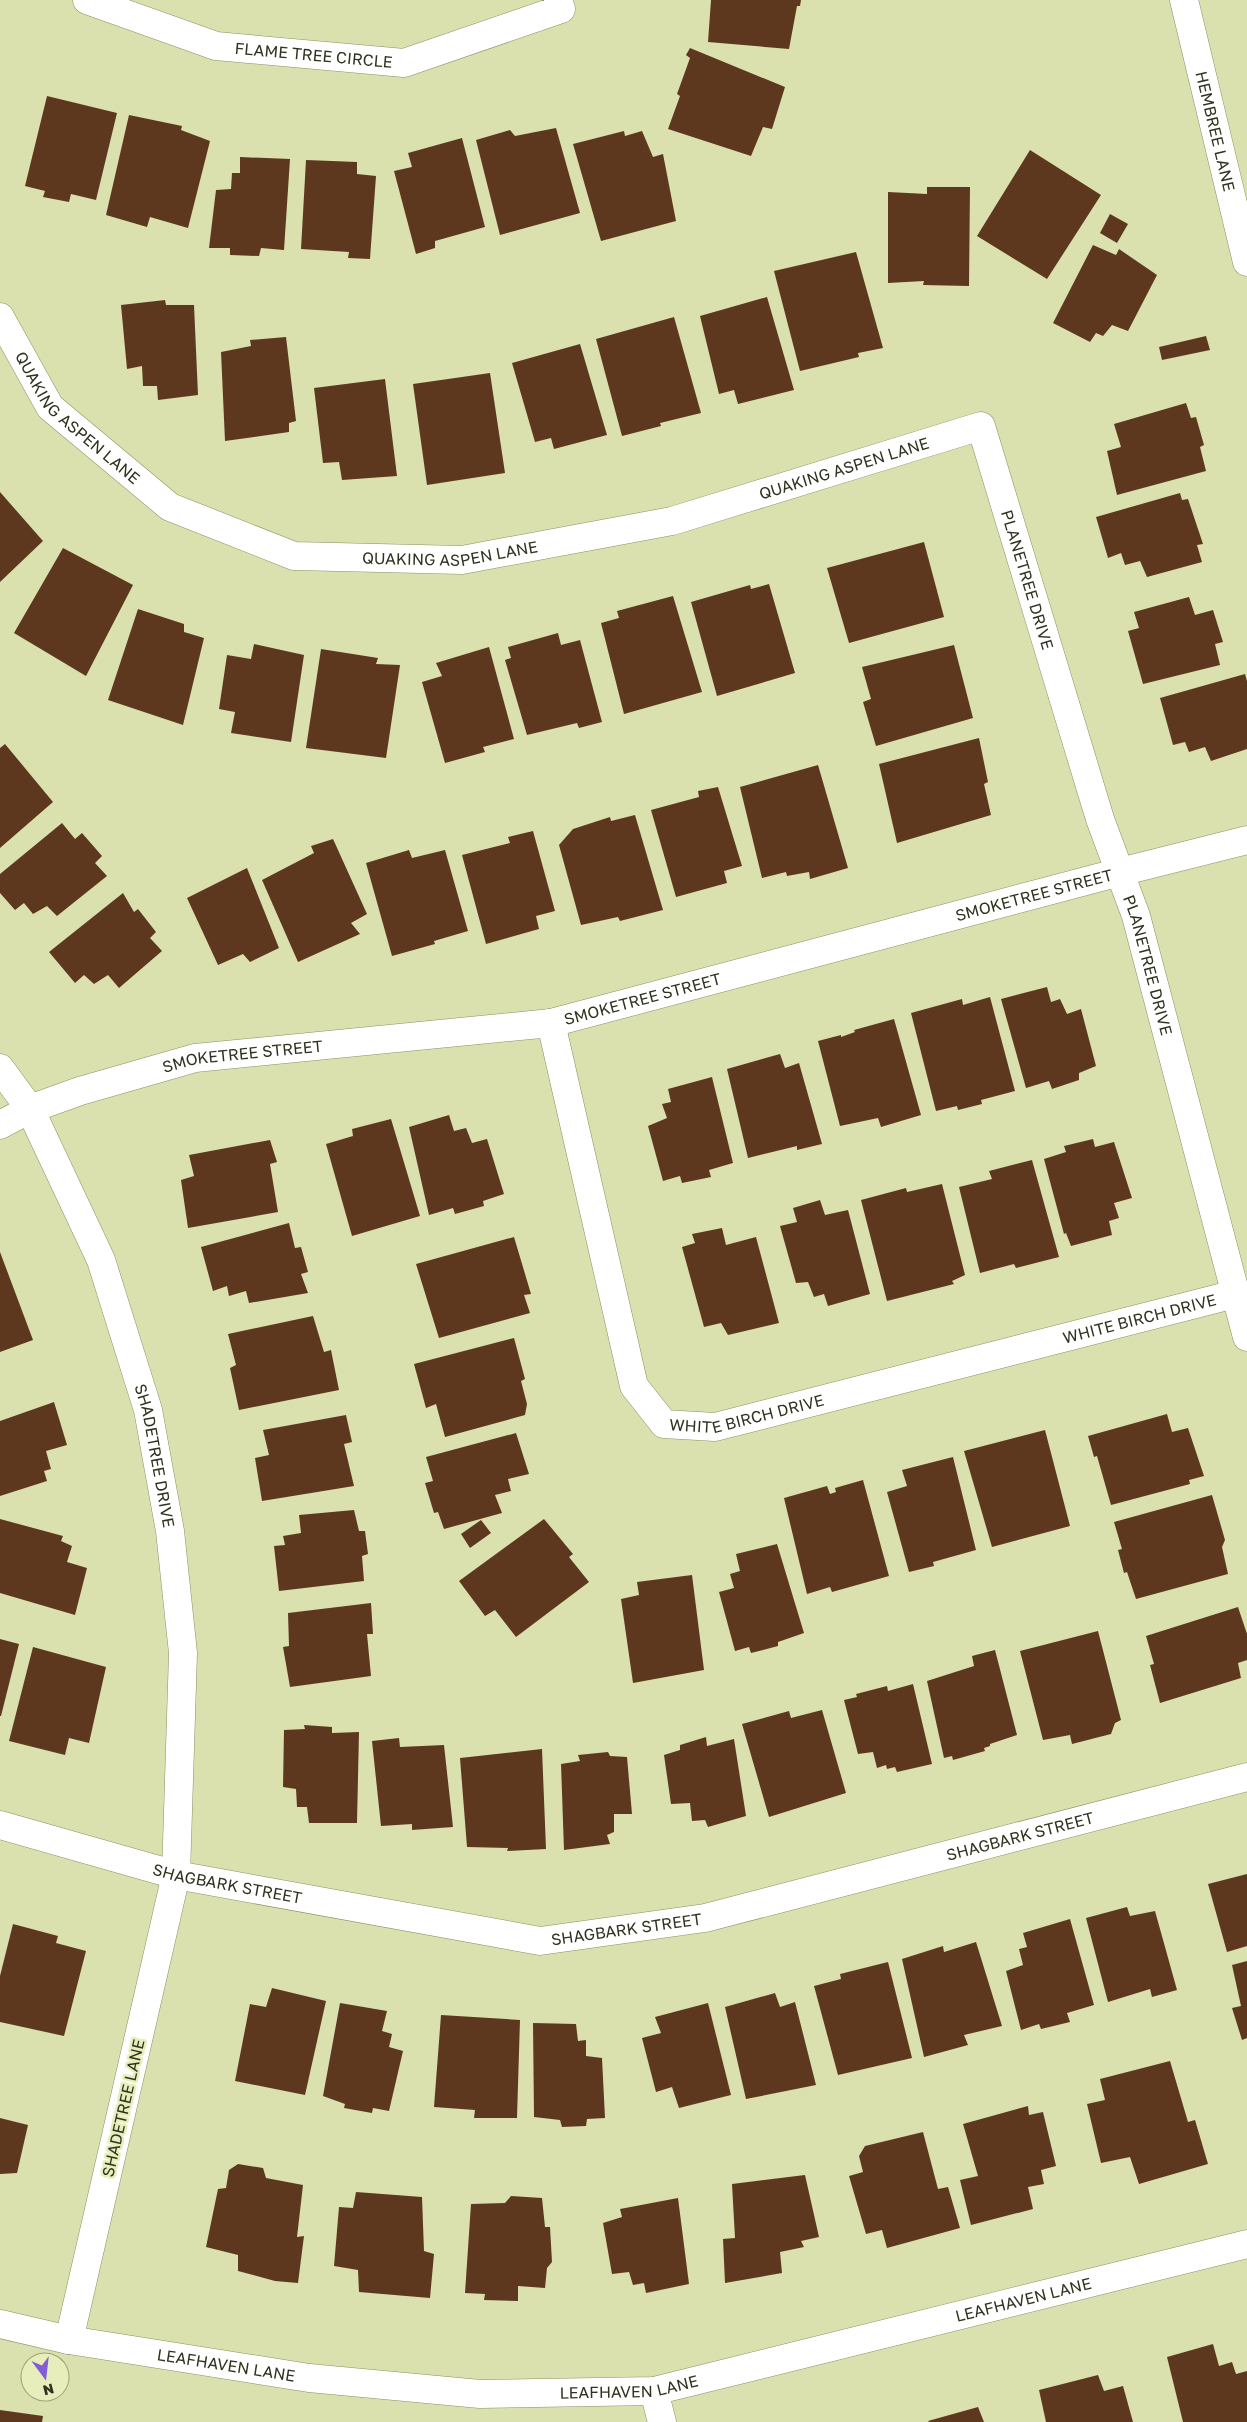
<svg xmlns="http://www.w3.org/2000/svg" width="1247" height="2422" viewBox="0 0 1247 2422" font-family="'Golos Text',sans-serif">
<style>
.building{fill:#5e381e}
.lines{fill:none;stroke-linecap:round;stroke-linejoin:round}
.minor-casing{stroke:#8b9162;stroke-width:29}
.tertiary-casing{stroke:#8b9162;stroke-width:29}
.minor{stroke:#fff;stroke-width:28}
.tertiary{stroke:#fff;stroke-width:28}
.labels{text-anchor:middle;stroke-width:5;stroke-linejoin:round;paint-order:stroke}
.street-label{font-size:16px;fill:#30331f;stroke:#e7eebb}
</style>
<rect width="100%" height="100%" fill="#dae1af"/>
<!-- building -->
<path class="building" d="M 711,0 L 801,0 L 800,6 L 797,6 L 789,49 L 708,42 Z
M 690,48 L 785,87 L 772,129 L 763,127 L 751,156 L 668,129 L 680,96 L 677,94 L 690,58 L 686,55 Z
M 47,96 L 117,113 L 96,200 L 71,194 L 69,202 L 43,197 L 45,191 L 25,186 Z
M 129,115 L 182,126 L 181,130 L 210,141 L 188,228 L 150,217 L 147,227 L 106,215 Z
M 556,128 L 580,213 L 500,235 L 476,140 L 510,130 L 515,136 Z
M 624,131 L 625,136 L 642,131 L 653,157 L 663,154 L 676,221 L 601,241 L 573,144 Z
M 462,138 L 485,227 L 435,241 L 435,248 L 416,254 L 394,171 L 412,167 L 408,153 Z
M 1030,150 L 1101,195 L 1047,279 L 977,236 Z
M 240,157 L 290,159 L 284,250 L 261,248 L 259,256 L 230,255 L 230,248 L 209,248 L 216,190 L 231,189 L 232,173 L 240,173 Z
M 306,160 L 357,162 L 357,174 L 376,176 L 370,259 L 348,258 L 349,252 L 301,249 Z
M 927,187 L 970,187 L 969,286 L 923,285 L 924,281 L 888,283 L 888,192 L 927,194 Z
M 1110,214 L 1128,224 L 1117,243 L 1100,233 Z
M 1093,245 L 1116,255 L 1119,249 L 1157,275 L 1128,331 L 1112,325 L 1103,336 L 1096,333 L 1090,342 L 1053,323 Z
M 856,252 L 883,348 L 858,353 L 859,357 L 800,371 L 774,271 Z
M 767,297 L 794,390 L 738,404 L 734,390 L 719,394 L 700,316 Z
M 165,300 L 166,305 L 194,305 L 198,395 L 158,400 L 157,386 L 143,386 L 142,366 L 127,369 L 121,305 Z
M 674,317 L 701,413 L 660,423 L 661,426 L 622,436 L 596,339 Z
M 1206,336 L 1210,350 L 1162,360 L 1159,347 Z
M 286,337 L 296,421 L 289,423 L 289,432 L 225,441 L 221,352 L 251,346 L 250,340 Z
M 580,344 L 607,435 L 554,449 L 551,438 L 535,442 L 512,363 Z
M 490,373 L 505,473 L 427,485 L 413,384 Z
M 385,379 L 397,476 L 342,480 L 339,462 L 323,463 L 314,388 Z
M 1186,403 L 1191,418 L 1196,417 L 1204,445 L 1200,447 L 1206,471 L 1117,495 L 1107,451 L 1121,447 L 1114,424 Z
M 0,492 L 43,541 L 0,582 Z
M 1180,493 L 1182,500 L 1188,499 L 1203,544 L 1197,545 L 1202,562 L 1147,577 L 1140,561 L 1125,565 L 1121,553 L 1108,558 L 1096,517 Z
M 924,542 L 944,617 L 849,643 L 827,568 Z
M 63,548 L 133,585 L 86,676 L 14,633 Z
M 769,584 L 795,673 L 717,696 L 691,602 L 750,585 L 751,589 Z
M 673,596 L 702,692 L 624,714 L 601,623 L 619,618 L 617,611 Z
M 1189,597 L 1195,615 L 1213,610 L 1223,642 L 1215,644 L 1220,665 L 1143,684 L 1128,631 L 1139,628 L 1134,612 Z
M 138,609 L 184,624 L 184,632 L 204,638 L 183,725 L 108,700 Z
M 558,633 L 561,645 L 580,640 L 602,722 L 579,728 L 577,723 L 527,735 L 505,660 L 511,658 L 508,647 Z
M 254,644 L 304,655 L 291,742 L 231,733 L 235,712 L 219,709 L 227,655 L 251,659 Z
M 954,645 L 973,718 L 876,746 L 863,702 L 871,699 L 862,667 Z
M 489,647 L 514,739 L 483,747 L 485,752 L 445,763 L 422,682 L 442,676 L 436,663 Z
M 321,649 L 378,658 L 376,664 L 400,665 L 386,758 L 306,748 Z
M 1245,674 L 1247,681 L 1247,749 L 1211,761 L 1205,747 L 1189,752 L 1185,742 L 1173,745 L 1160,698 Z
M 979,738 L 988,782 L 984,784 L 991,815 L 897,843 L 879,764 Z
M 5,744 L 53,802 L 0,848 L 0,748 Z
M 818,765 L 848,868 L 810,879 L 809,872 L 787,876 L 786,872 L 762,878 L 740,787 Z
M 718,787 L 742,866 L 724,871 L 727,883 L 676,897 L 651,810 L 699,797 L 698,791 Z
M 635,815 L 663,910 L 620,921 L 618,917 L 581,925 L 559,845 L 573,829 L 610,817 L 611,821 Z
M 62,823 L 75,839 L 82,833 L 102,856 L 95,863 L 107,876 L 57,916 L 47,906 L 33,914 L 24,903 L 15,910 L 0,893 L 0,874 Z
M 533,831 L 555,911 L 536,916 L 539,929 L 486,944 L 462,855 L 510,843 L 508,837 Z
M 333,839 L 367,914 L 351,923 L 360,934 L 298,962 L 262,880 L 314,853 L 311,846 Z
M 409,850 L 412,858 L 445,850 L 468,931 L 434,941 L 435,944 L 392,956 L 366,863 Z
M 247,868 L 279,948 L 250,962 L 243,954 L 218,965 L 187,898 Z
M 123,893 L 134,912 L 138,909 L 156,932 L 150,938 L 162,951 L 119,988 L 108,975 L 94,984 L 84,975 L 75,983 L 49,952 Z
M 1047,987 L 1051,1002 L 1060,999 L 1067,1014 L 1081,1009 L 1096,1066 L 1079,1073 L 1079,1080 L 1052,1089 L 1049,1081 L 1026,1088 L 1001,999 Z
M 990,997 L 1015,1091 L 981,1100 L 982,1104 L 958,1110 L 957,1106 L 936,1111 L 911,1013 L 962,999 L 963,1005 Z
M 894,1019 L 921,1115 L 881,1127 L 878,1118 L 840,1126 L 818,1041 L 841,1035 L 841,1037 L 855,1032 L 854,1030 Z
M 780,1054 L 785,1068 L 799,1063 L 822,1144 L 797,1150 L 797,1146 L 748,1158 L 727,1069 Z
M 712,1077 L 733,1163 L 709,1170 L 711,1177 L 682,1183 L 680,1176 L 663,1181 L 648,1126 L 667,1118 L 662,1104 L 671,1102 L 668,1089 Z
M 449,1115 L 454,1131 L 466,1128 L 472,1143 L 487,1139 L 504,1194 L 483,1201 L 484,1206 L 455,1214 L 453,1208 L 429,1215 L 409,1127 Z
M 391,1119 L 420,1216 L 352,1236 L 326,1144 L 353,1136 L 352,1129 Z
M 1093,1139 L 1095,1147 L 1114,1142 L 1132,1198 L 1114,1203 L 1119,1218 L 1109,1221 L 1112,1235 L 1071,1246 L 1066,1233 L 1064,1234 L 1044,1159 L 1066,1152 L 1064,1146 Z
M 270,1140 L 277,1162 L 270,1164 L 278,1212 L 188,1228 L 181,1180 L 194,1176 L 189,1155 Z
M 1032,1160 L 1059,1257 L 1016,1268 L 1014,1264 L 980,1273 L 959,1187 L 992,1179 L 989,1171 Z
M 942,1184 L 965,1275 L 952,1281 L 954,1284 L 887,1301 L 861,1200 L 906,1188 L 907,1192 Z
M 820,1200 L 825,1215 L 848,1210 L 870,1294 L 828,1306 L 824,1294 L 814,1297 L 808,1282 L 796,1283 L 780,1226 L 797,1222 L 793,1208 Z
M 289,1223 L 295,1248 L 301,1247 L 308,1272 L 301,1274 L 308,1293 L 249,1303 L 246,1291 L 229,1296 L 227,1286 L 213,1291 L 201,1247 Z
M 722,1228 L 726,1245 L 756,1237 L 779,1323 L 728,1335 L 721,1323 L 704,1327 L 682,1247 L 695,1243 L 692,1234 Z
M 514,1237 L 531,1294 L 524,1295 L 530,1313 L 439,1338 L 416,1264 Z
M 0,1252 L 33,1340 L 0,1352 Z
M 313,1316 L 324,1352 L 331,1350 L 339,1390 L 239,1410 L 230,1368 L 236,1365 L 228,1334 Z
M 514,1338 L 525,1379 L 521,1381 L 527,1404 L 525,1415 L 445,1437 L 436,1404 L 426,1408 L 414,1364 Z
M 54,1402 L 67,1445 L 46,1451 L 51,1469 L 44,1471 L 47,1481 L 0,1496 L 0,1421 Z
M 1167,1414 L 1172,1432 L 1188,1428 L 1204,1476 L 1189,1480 L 1190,1484 L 1111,1505 L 1097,1456 L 1094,1457 L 1088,1436 Z
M 346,1415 L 352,1442 L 344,1444 L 354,1486 L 262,1501 L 255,1458 L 269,1455 L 263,1430 Z
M 1045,1430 L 1070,1526 L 992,1547 L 964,1451 Z
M 516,1433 L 529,1474 L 508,1479 L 511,1491 L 495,1495 L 502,1513 L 444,1529 L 438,1512 L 434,1513 L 425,1483 L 433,1481 L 426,1457 Z
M 953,1457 L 976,1550 L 933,1562 L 934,1566 L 909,1572 L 887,1492 L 907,1486 L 902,1470 Z
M 863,1480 L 889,1576 L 832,1592 L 830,1587 L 807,1594 L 784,1498 L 827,1486 L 830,1494 L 836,1492 L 835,1488 Z
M 1212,1495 L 1225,1540 L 1222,1547 L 1228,1574 L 1136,1599 L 1127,1572 L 1124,1573 L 1118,1550 L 1122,1549 L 1114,1522 Z
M 354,1510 L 359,1531 L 365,1531 L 368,1554 L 362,1556 L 364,1581 L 279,1591 L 274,1546 L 285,1545 L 283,1536 L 301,1533 L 299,1515 Z
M 0,1519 L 63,1536 L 61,1541 L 72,1546 L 67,1562 L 87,1568 L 75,1615 L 0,1593 Z
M 544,1519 L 573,1554 L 569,1557 L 589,1582 L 516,1637 L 495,1610 L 485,1616 L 459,1581 Z
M 481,1520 L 491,1533 L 470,1548 L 461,1534 Z
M 777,1544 L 804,1633 L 778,1642 L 778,1646 L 751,1653 L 749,1647 L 735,1651 L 719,1592 L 734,1588 L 730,1574 L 740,1571 L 736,1554 Z
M 692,1575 L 704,1670 L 633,1683 L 621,1599 L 639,1595 L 637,1582 Z
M 371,1603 L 373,1634 L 367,1634 L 371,1676 L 290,1687 L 283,1647 L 289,1646 L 288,1613 Z
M 1238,1607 L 1247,1634 L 1247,1660 L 1238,1663 L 1241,1678 L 1160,1703 L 1150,1665 L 1154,1664 L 1146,1636 Z
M 1098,1631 L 1121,1720 L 1115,1723 L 1111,1734 L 1072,1744 L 1070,1735 L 1043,1740 L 1020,1651 Z
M 0,1639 L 19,1644 L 1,1716 L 0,1716 Z
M 33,1647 L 106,1667 L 89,1743 L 69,1738 L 65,1755 L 9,1741 Z
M 995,1650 L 1017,1735 L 990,1744 L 990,1746 L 984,1748 L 985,1751 L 953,1760 L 952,1756 L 944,1758 L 927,1681 L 974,1666 L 972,1656 Z
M 913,1684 L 932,1764 L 897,1772 L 895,1767 L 887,1769 L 886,1765 L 877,1768 L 873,1752 L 858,1754 L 844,1700 L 857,1697 L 856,1694 L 887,1686 L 888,1691 Z
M 822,1710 L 846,1793 L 769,1817 L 742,1724 L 789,1711 L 791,1718 Z
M 304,1725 L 332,1727 L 332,1733 L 359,1732 L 357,1823 L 309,1823 L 307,1807 L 297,1807 L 296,1789 L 283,1787 L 284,1730 L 305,1729 Z
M 706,1737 L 707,1746 L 734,1739 L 746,1816 L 708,1827 L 705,1820 L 692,1821 L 690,1803 L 671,1804 L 664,1755 L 680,1750 L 680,1745 Z
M 399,1738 L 400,1747 L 444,1745 L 453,1827 L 412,1830 L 412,1824 L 381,1826 L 372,1741 Z
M 542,1749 L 546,1849 L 507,1851 L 508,1848 L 467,1847 L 460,1758 Z
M 608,1752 L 610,1756 L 627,1757 L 632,1814 L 614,1814 L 614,1832 L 607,1835 L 610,1844 L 564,1850 L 561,1764 L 580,1761 L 578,1755 Z
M 1247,1874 L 1247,1946 L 1227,1952 L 1208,1884 Z
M 1127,1907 L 1130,1916 L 1155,1911 L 1177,1990 L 1152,1997 L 1150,1989 L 1108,2002 L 1086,1918 Z
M 1070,1919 L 1094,2005 L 1067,2013 L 1070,2022 L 1041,2029 L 1039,2024 L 1021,2030 L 1006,1971 L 1023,1965 L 1019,1949 L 1027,1947 L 1023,1933 Z
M 13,1924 L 58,1936 L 56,1943 L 86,1951 L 64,2036 L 0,2022 L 0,1976 Z
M 976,1942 L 1002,2026 L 964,2035 L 968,2045 L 924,2057 L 902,1959 L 943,1946 L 944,1952 Z
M 1247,1961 L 1247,2038 L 1242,2040 L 1232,2008 L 1241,2006 L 1232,1965 Z
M 888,1962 L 912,2058 L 838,2075 L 814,1986 L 841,1979 L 840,1974 Z
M 272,1988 L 326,2001 L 305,2095 L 235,2081 L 250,2004 L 266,2007 Z
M 775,1993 L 780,2007 L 795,2002 L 816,2085 L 746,2099 L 725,2007 Z
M 340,2003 L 387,2011 L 382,2031 L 392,2034 L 389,2047 L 403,2051 L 389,2111 L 373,2108 L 372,2113 L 344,2108 L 345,2104 L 323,2096 Z
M 708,2003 L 731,2095 L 679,2108 L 672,2087 L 656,2092 L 642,2038 L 661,2033 L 655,2017 Z
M 441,2015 L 520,2020 L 517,2118 L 474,2118 L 475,2110 L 434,2107 Z
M 533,2023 L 576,2024 L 578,2041 L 586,2040 L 586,2056 L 602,2058 L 605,2118 L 587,2119 L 586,2126 L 562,2127 L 560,2120 L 534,2117 Z
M 1170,2061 L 1188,2122 L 1195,2120 L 1208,2164 L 1139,2184 L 1130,2157 L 1101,2163 L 1087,2104 L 1105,2100 L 1100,2079 Z
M 1028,2106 L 1029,2115 L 1043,2112 L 1056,2166 L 1041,2170 L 1044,2184 L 1028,2187 L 1033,2209 L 971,2225 L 960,2180 L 978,2176 L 963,2124 Z
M 0,2118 L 28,2125 L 17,2173 L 0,2174 Z
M 923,2132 L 938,2189 L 948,2187 L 960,2228 L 887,2248 L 882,2230 L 866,2234 L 849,2176 L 863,2172 L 859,2156 L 865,2146 Z
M 238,2164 L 263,2168 L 266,2178 L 303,2185 L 297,2237 L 304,2236 L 298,2283 L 275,2281 L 238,2271 L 238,2255 L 206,2247 L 218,2189 L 226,2188 L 229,2170 Z
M 805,2175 L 819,2237 L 801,2241 L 804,2247 L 780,2252 L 782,2273 L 725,2283 L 723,2239 L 735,2238 L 732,2184 Z
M 356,2192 L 422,2197 L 424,2251 L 434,2254 L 430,2298 L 359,2292 L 358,2270 L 334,2266 L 339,2207 L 353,2208 Z
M 511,2196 L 542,2198 L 545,2227 L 550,2227 L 552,2262 L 547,2268 L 545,2288 L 518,2286 L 518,2301 L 484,2300 L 485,2294 L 465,2293 L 471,2204 L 505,2203 Z
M 678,2198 L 689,2284 L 646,2293 L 644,2283 L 633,2285 L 629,2272 L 612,2274 L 603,2223 L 622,2217 L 620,2209 Z
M 1213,2344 L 1219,2366 L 1232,2362 L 1236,2374 L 1247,2371 L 1247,2422 L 1183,2422 L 1167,2357 Z
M 1098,2375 L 1104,2391 L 1123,2386 L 1133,2422 L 1046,2422 L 1039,2390 Z
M 978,2407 L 984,2422 L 929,2422 L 928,2421 Z
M 0,2410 L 43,2416 L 42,2422 L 0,2422 Z"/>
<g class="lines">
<defs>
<g id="minor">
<path id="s1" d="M 87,0 L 216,46 L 404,63 L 561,9 L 558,0"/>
<path id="s2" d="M 0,317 L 50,407 L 170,507 L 294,556 L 462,560 L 672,521 L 981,426 L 1100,819 L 1136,916 L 1247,1337"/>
<path id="s3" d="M 551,1023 L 634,1386 L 664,1424 L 715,1427 L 1235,1294"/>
<path id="s4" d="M 0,1068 L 30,1109 L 101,1260 L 148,1410 L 170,1531 L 183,1653 L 176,1875 L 69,2340"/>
<path id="s5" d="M 0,1125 L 30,1109 L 80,1091 L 195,1058 L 551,1023 L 1120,872 L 1247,840"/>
<path id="s6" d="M 0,1825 L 176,1875 L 540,1941 L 705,1918 L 1247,1777"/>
<path id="s7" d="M 0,2324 L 69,2340 L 309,2378 L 480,2394 L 654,2391 L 1247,2244"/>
<path d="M 654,2391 L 662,2422"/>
</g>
<g id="tertiary">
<path id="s8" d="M 1184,0 L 1247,262"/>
</g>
</defs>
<!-- minor casing -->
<use href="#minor" class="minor-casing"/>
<!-- tertiary casing -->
<use href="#tertiary" class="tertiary-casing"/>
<!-- minor -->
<use href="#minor" class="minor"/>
<!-- tertiary -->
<use href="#tertiary" class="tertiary"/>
</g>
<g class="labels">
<!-- street labels -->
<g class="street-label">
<text dy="6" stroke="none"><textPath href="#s1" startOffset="235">FLAME TREE CIRCLE</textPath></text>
<text dy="6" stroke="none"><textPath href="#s8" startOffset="135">HEMBREE LANE</textPath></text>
<text dy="6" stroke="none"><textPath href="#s2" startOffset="129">QUAKING ASPEN LANE</textPath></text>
<text dy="6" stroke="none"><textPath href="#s2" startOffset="954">QUAKING ASPEN LANE</textPath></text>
<text dy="6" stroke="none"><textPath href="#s2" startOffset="549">QUAKING ASPEN LANE</textPath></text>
<text dy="6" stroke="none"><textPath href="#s2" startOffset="1258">PLANETREE DRIVE</textPath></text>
<text dy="6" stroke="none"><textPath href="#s5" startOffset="1064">SMOKETREE STREET</textPath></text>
<text dy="6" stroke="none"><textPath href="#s2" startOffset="1662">PLANETREE DRIVE</textPath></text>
<text dy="6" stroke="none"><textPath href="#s5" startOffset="659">SMOKETREE STREET</textPath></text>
<text dy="6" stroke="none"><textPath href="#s5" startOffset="254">SMOKETREE STREET</textPath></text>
<text dy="6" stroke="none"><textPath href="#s3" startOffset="910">WHITE BIRCH DRIVE</textPath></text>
<text dy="6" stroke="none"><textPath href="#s3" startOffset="505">WHITE BIRCH DRIVE</textPath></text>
<text dy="6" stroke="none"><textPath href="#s4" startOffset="421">SHADETREE DRIVE</textPath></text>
<text dy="6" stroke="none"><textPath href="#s6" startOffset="1045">SHAGBARK STREET</textPath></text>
<text dy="6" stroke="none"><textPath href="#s6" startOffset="235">SHAGBARK STREET</textPath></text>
<text dy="6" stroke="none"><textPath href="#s6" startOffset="640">SHAGBARK STREET</textPath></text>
<text transform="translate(123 2108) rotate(-77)" y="6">SHADETREE LANE</text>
<text dy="6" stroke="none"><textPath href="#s7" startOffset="1040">LEAFHAVEN LANE</textPath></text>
<text dy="6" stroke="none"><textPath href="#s7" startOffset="230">LEAFHAVEN LANE</textPath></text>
<text dy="6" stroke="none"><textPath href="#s7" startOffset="635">LEAFHAVEN LANE</textPath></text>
</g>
</g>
<!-- north arrow -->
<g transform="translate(45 2377) rotate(165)"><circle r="24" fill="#e7eebb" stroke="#9ea37d"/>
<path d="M0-4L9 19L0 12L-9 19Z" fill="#835dd8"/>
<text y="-8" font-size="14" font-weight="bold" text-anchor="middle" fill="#30331f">N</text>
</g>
</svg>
